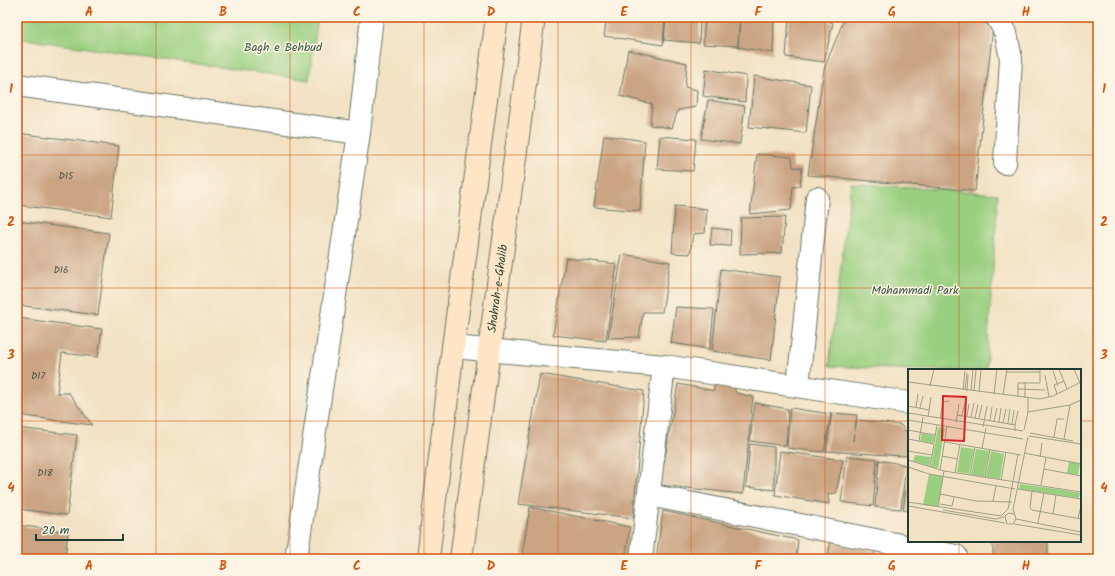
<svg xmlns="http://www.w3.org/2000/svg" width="1115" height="576" viewBox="0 0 1115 576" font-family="Kalam,sans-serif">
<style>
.green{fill:#9acf80;stroke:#5c865a}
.building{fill:#caa483}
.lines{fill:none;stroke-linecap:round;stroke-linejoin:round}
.street-casing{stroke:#697666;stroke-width:24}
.secondary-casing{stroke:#697666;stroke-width:24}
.street{stroke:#fff;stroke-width:22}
.secondary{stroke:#fde5c5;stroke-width:22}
.grid{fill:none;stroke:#d45610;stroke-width:1;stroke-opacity:0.55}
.labels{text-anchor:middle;stroke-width:3;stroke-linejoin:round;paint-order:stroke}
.number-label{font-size:10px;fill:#4a5748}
.park-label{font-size:12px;fill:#385a43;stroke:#fcf5e5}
.street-label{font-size:12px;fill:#1f3d34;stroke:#fcf5e5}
.inset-road{fill:none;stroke:#9e9f89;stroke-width:1}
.view{fill:#d62828;fill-opacity:0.15;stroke:#d62828;stroke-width:2}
.inset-edge{fill:none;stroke:#1f3d34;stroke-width:2}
.neatline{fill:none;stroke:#d45610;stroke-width:1.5}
.grid-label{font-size:13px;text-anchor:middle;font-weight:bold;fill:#d45610}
</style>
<rect width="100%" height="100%" fill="#fcf5e5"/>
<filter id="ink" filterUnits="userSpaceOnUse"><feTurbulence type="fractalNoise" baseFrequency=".025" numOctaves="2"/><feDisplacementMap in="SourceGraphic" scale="8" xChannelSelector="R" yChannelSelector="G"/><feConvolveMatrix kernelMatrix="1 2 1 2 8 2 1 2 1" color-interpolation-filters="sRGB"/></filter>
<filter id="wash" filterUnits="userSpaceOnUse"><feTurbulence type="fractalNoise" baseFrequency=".012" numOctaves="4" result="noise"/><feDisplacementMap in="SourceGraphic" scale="16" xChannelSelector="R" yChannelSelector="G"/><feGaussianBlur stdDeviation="0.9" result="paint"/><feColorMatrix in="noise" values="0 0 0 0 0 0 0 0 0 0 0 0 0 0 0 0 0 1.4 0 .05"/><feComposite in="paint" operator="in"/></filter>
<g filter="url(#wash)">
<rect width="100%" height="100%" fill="#f2e1c2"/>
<!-- green -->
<path class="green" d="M 17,17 L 318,17 L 309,80 L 17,38 Z
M 851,183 L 998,194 L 986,370 L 913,370 L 829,366 Z"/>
<g id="blocks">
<!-- building -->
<path class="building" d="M 607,17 L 665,17 L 663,45 L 604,36 Z
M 666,17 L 700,17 L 699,43 L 664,40 Z
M 705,17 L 740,17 L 738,46 L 703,44 Z
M 740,17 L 774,17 L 773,53 L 738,47 Z
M 789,17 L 828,17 L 828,21 L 833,23 L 824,62 L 786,57 Z
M 845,17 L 969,17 L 993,26 L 975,191 L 808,175 L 824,69 Z
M 628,50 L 687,63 L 685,87 L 697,90 L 696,107 L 678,110 L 672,128 L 650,125 L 652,104 L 620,96 Z
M 706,69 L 746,76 L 745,102 L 703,96 Z
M 754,76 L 811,85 L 806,133 L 749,127 Z
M 708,100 L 745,106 L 740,144 L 701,139 Z
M 17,133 L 119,146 L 111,217 L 17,205 Z
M 604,135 L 645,141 L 640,211 L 594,207 Z
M 660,136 L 696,139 L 693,171 L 657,169 Z
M 757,154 L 792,157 L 793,167 L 802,168 L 800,186 L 793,187 L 791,210 L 750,214 Z
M 675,206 L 707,209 L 705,233 L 693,234 L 690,254 L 672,253 Z
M 785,217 L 782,253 L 740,254 L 741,218 Z
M 17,221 L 109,233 L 98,315 L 17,305 Z
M 712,228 L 731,230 L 730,246 L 710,245 Z
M 622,254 L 670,262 L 662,312 L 643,312 L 639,337 L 608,338 Z
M 566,258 L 617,264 L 606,341 L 553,335 Z
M 721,269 L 780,277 L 771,360 L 712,351 Z
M 676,307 L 714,309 L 710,349 L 671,343 Z
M 17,318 L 102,329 L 98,357 L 62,353 L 57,393 L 69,393 L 92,425 L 17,415 Z
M 540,374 L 644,391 L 633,518 L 518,504 Z
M 678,384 L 714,391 L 714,385 L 734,387 L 736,393 L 753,397 L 743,494 L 660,485 Z
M 755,403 L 788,409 L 786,446 L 750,441 Z
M 790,408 L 831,414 L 824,452 L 787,448 Z
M 832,413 L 857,415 L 853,441 L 857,420 L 901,425 L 905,431 L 909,431 L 909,455 L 903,456 L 826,451 Z
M 17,428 L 77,435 L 67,515 L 17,509 Z
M 750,444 L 774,447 L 774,490 L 746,487 Z
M 780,451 L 843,460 L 836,493 L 828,494 L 829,504 L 775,495 Z
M 847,456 L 877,459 L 873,506 L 841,502 Z
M 879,460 L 906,465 L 901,509 L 875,507 Z
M 908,478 L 909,478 L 909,511 L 903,510 Z
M 530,507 L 630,527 L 625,559 L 563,559 L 522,554 Z
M 663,511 L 798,540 L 796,559 L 656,559 Z
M 17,525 L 68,532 L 65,559 L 17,559 Z
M 993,541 L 1048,541 L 1048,556 L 993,559 Z
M 831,542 L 875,551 L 874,559 L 827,559 Z"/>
</g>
</g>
<g filter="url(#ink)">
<use href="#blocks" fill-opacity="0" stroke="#697666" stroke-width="1"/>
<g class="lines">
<defs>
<path id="street" d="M 997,17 L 1006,33 L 1011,59 L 1005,163
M 17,85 L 359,133
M 453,347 L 664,366 L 909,403
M 798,386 L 817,198
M 649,495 L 956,556
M 296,559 L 359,133 L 372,17
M 641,559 L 664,366"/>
<g id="secondary">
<path d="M 428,559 L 453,347 L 497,17"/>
<path id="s1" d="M 461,559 L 534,17"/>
</g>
</defs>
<!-- street casing -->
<use href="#street" class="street-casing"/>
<!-- secondary casing -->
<use href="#secondary" class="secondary-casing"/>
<!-- street -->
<use href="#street" class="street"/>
<!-- secondary -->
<use href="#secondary" class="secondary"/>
</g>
</g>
<!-- grid -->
<path class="grid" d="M 156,17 L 156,559M 290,17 L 290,559M 424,17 L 424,559M 558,17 L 558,559M 691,17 L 691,559M 825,17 L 825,559M 959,17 L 959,370M 17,155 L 1098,155M 17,288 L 1098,288M 17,421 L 909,421M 1080,421 L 1098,421M 959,541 L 959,559"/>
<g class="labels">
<!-- number labels -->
<g class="number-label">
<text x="66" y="179">D15</text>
<text x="61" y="273">D16</text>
<text x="38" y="379">D17</text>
<text x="45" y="476">D18</text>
</g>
<!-- park labels -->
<g class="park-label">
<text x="283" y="51">Bagh e Behbud</text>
<text x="915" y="294">Mohammadi Park</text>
</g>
<!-- street labels -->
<g class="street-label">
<text dy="4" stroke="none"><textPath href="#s1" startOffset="273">Shahrah-e-Ghalib</textPath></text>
</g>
</g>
<!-- overview -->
<g transform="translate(908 369)">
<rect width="173" height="173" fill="#f2e1c2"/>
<path d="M 30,58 L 37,59 L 30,99 L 23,98 ZM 14,64 L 27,67 L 25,74 L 12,72 ZM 53,78 L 66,80 L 61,105 L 49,103 ZM 68,80 L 81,82 L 76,108 L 63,106 ZM 83,82 L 96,85 L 92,110 L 78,108 ZM 7,86 L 23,88 L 21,97 L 5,92 ZM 161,92 L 172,94 L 170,106 L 159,104 ZM 21,105 L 35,107 L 30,138 L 15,136 ZM 112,115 L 156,121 L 172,124 L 171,129 L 111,120 Z" fill="#9acf80"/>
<path class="inset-road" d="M 151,0 L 159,20M 166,0 L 172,14M 145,2 L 150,17M 99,3 L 132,3 L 132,0M 137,6 L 141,28M 0,13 L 132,30 L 145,27 L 173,13M 22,17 L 26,0M 110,20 L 137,21M 55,21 L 57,2M 57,21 L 59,4M 59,22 L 60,6M 63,22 L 65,0M 66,22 L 68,1M 71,23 L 73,0M 86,25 L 89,0M 149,25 L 146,16 L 156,12M 95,26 L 99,0M 110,28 L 110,14 L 132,14 L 132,3M 117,29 L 117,13M 0,37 L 21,41M 8,38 L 10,25M 12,39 L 15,27M 120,43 L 120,29M 0,44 L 115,62M 49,46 L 107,56 L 107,62M 54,46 L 57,34M 59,47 L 61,35M 20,48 L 23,28M 63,48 L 66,34M 67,49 L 70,35M 71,49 L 74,36M 32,50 L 35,33 L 41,32M 0,51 L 115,70M 82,51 L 84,38M 86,52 L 89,39M 91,53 L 93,39M 48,54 L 51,35M 95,54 L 98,40M 100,54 L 102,40M 104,55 L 106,41M 107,56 L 110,42M 75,58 L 79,37M 0,61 L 27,66M 116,61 L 120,43 L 162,36M 122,64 L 165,72M 121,67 L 173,75M 146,68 L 149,50 L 156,50M 0,70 L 26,75 L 22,98M 156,70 L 162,36 L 173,31M 11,72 L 15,48M 37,73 L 113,86M 26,74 L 29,56M 74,79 L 78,59M 0,82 L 24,86M 116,84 L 173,95M 34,87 L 50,90M 132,88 L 134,74M 0,91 L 36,102 L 173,123M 0,98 L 21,105 L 107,120M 136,100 L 173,107M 32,101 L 39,57M 47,104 L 52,75M 62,106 L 67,78M 77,108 L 82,80M 93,111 L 98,83M 133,116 L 138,89M 110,120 L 173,130M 124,122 L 122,139 L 124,141 L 173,150M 32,125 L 68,132 L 104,133M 85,132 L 88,117M 0,133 L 93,147 L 100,140 L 110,85M 32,135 L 44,137 L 46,128M 0,137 L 97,154M 30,138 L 36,102M 35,141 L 88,150 L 96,148M 106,145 L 101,144 L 97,147 L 99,155 L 105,155 L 108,150 L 105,140 L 120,68M 145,145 L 148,126M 108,150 L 173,163M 170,150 L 173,136M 130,154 L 136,124M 106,155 L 173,166"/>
<path class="view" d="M 35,27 L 58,28 L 56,72 L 34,71 Z"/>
<rect width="173" height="173" class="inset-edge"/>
</g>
<!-- margin -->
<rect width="1115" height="576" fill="none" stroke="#fcf5e5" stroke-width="44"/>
<!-- scale -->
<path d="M36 534v6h87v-6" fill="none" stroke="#1f3d34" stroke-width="2"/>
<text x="42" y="534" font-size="12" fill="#1f3d34" stroke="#fcf5e5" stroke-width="3" paint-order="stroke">20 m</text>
<rect x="22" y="22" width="1071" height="532" class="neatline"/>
<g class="grid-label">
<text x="89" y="16">A</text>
<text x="223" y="16">B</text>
<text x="357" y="16">C</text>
<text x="491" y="16">D</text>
<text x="624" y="16">E</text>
<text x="758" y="16">F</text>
<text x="892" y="16">G</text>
<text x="1026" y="16">H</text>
<text x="11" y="93">1</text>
<text x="1104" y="93">1</text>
<text x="11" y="226">2</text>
<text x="1104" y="226">2</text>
<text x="11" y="359">3</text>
<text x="1104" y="359">3</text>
<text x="11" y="492">4</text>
<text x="1104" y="492">4</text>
<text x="89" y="570">A</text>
<text x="223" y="570">B</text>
<text x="357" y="570">C</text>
<text x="491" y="570">D</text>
<text x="624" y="570">E</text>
<text x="758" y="570">F</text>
<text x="892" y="570">G</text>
<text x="1026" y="570">H</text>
</g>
</svg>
